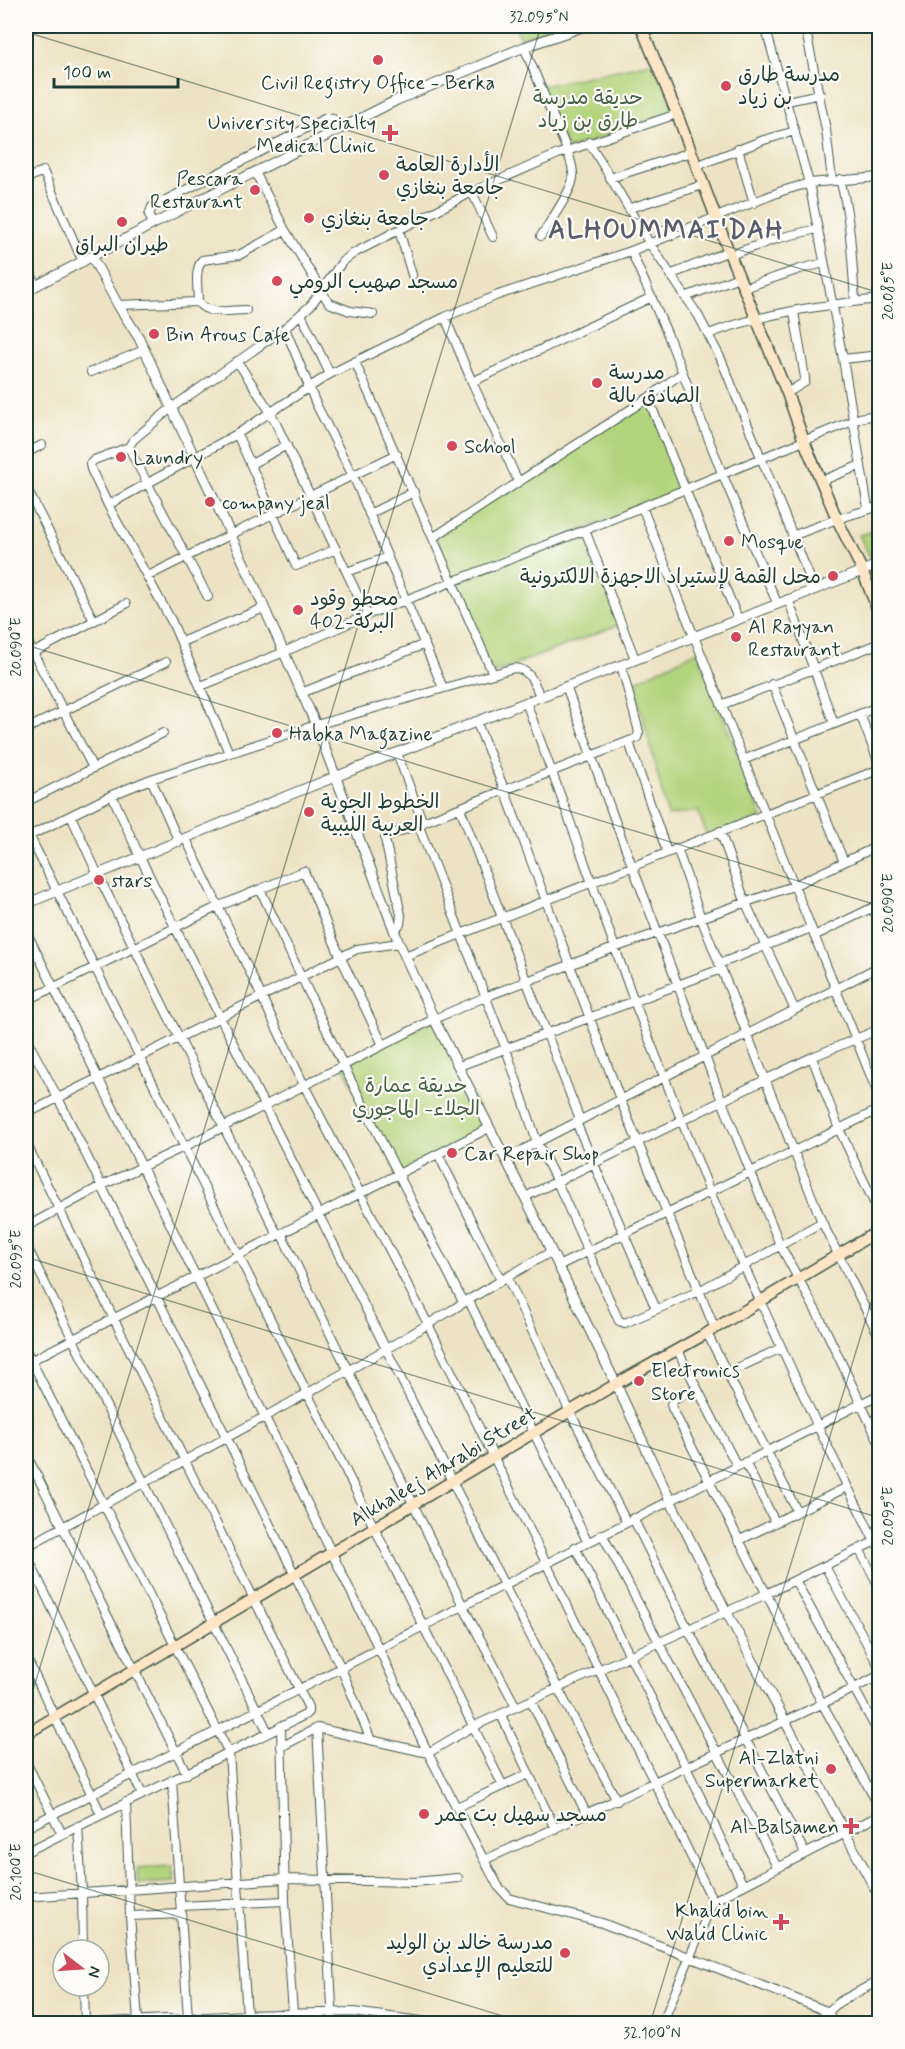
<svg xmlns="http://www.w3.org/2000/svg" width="905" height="2049" viewBox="0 0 905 2049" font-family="Mynerve,'Playpen Sans Arabic',sans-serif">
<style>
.green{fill:#b2d47d;stroke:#688858;stroke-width:1.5}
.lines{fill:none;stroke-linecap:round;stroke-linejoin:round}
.minor-casing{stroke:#3e5649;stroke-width:10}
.tertiary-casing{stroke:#3e5649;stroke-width:11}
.secondary-casing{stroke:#3e5649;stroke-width:13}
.minor{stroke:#fff;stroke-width:8}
.tertiary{stroke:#fff;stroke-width:9}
.secondary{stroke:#fde5c5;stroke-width:10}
.ticks{fill:none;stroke:#1f3d34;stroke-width:1.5;stroke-opacity:0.45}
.poi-dot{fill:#d1495b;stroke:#fdfcf7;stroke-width:2}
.labels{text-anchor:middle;stroke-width:4.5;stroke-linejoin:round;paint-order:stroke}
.poi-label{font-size:20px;fill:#1f3d34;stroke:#fdfcf7;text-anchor:start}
.park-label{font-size:20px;fill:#446346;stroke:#fdfcf7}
.street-label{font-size:20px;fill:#1f3d34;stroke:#fdfcf7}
.district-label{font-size:26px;font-weight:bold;letter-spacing:1.5px;fill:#5a5e6c;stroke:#fdfcf7}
.neatline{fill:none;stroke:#1f3d34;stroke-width:2}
.ticks-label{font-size:15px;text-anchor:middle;fill:#1f3d34}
</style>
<rect width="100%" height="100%" fill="#fdfcf7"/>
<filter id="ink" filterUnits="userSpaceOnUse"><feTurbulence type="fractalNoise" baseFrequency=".0167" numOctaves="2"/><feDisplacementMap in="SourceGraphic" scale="12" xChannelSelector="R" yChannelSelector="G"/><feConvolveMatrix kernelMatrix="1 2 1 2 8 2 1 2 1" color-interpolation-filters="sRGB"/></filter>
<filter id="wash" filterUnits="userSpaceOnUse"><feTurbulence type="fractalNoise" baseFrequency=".008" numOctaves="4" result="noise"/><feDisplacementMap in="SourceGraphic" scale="24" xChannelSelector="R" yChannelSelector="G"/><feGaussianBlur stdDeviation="1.35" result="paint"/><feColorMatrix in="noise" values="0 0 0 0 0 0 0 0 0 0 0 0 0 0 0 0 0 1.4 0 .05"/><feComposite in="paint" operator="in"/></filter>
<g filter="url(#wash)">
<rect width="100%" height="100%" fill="#ede2c3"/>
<!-- green -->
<path class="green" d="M 515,26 L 558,26 L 521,38 Z
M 655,62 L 676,114 L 567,149 L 541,86 Z
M 648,398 L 684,488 L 453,583 L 435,537 Z
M 879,530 L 879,556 L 871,559 L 859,535 Z
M 585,531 L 621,624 L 493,673 L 453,584 Z
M 698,651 L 762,818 L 707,836 L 698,811 L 668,816 L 634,682 Z
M 434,1019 L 488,1128 L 398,1174 L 343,1066 Z
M 172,1866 L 174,1882 L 138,1884 L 137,1868 Z"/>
</g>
<g filter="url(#ink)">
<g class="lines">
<defs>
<path id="minor" d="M 765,26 L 809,183 L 843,359 L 868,508
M 805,26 L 826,130 L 832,180
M 879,26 L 880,26
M 524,47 L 567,150 C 570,159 574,168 573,178 C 572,191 549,223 541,236
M 787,101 L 820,94
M 589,142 L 650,244 L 698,315 L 721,359 L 814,588
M 738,149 L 754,203
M 696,166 L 764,140 L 795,131
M 255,172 L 285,230 L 329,303 L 350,311 L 373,314
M 610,178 L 691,152
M 26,179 L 43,171 L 83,262
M 840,179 C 851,219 852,261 855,301
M 472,192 L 493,237
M 630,208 L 703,185
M 153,224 L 149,215 L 152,207 L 156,205 L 326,118 L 333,119 L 339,129
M 399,230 L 412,275
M 631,251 L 667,333 L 722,473 L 777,603
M 26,255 L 35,286
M 730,255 L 779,238 L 817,229
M 670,275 L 729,251
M 744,288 L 800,269 L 824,263
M 685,297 L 739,277
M 198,302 C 198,289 194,271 202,260 L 239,255 L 285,230
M 118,305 L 198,302 C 207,316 231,310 246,310
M 301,314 L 330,374
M 445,317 L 472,382 L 518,481
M 285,328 L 316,404 L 355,480 L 443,688
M 709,334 C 763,313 822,305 880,299
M 843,359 L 880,355
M 237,361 L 271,413 L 367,615
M 355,362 L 493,674
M 91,372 L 144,350
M 472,382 L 652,297
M 787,393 L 805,382 L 805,378 L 794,312
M 648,398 L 738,619
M 237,434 L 296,566 L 336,549
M 26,453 L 42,445
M 251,464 L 287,445
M 821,481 L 861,465
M 26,487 L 94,621
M 108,505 L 91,469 L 90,464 L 94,460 L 129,447
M 642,507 L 880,1099
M 369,514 L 414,492
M 585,530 L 635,659
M 792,536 L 837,519 L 880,506
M 434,537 L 648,398 L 682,373
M 347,572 L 388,557
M 148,576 L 230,535 L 397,454
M 208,597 L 134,458 L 129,447 L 133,440 L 170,409 L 285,328 L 311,305 L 342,262 L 354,253 L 472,192 L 558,154 L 677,114
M 788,599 L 834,724
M 26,639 L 93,768
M 181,642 L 264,608
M 33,653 L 126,604
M 772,684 L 844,862
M 201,686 L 284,652 L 367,615 L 585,530 L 860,418 L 880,414
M 566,686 L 614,818 L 722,1101 L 780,1245 L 822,1322 L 880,1444
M 301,693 L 425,644
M 526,702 L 567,813 L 634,1001 L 710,1192 L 818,1427 L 875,1542
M 721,705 L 880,643
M 860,714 L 880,766
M 476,721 L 505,791 L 620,1099 L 715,1329
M 26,729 L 166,662
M 629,742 L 667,852
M 229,753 L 172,622 L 108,505 L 237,434 L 330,374 L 445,317 L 498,295 L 631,251 L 782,191 L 809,183 L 880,177
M 397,753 L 423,823
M 743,760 L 880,706
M 151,779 L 179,842
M 112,795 L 140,857 L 504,1585 L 617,1801
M 26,802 L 163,733
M 460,808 L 580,1120
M 71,816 L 98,875 L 277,1234
M 418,824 L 506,1049 L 537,1142 L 557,1182 L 619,1321 L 625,1323 L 699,1291 L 822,1222
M 720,831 L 745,901 L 794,1008
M 29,835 L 503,1786
M 27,837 L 112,795 L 151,779 L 316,725 L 514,668 C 530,669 534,683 540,696
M 186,839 L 304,1085 L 428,1324 L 713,1901
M 677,848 L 701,918 L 822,1222 L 880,1338
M 260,889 L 343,1065 L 463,1302
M 872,908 L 880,922
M 26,931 L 379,1649 L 428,1753 L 472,1727 L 766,1594 L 880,1539
M 394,931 L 400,924 L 401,915 L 385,839 L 388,836 L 637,738 L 639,732 L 621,665
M 814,936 L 880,904
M 405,956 L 880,769
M 719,964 L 811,928
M 26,1001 L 217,907 L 304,871 L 340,956 L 383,1045
M 26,1038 L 58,1098 L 341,1668 L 371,1740
M 812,1057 L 839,1129 L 880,1215
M 459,1066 L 721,969
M 26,1114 L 357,949 L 399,943
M 576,1122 L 656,1309
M 26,1143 L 308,1707 L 308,1712 L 305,1715 L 26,1852
M 438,1154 L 501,1280
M 505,1159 L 880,966
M 525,1197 L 812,1057 L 880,1029
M 26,1227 L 101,1186 L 184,1147 L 434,1019 L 485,997 L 614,948 L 793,886 L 880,845
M 281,1233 L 463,1606 L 516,1707
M 26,1245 L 268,1732
M 558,1266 L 880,1109
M 507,1277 L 570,1412 L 626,1521
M 468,1299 L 587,1541
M 707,1333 L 797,1511
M 677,1349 L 737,1466
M 26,1350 L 229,1753 L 247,2015
M 26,1363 L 489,1128
M 727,1373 L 781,1348
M 697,1388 L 674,1400 L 671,1404 L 672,1408 L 823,1705 L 880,1808
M 26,1454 L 187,1774
M 745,1462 L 775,1522
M 633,1518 L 688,1629 L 805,1853
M 602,1534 L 777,1867
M 738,1541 L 847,1487
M 26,1547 C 146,1481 267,1417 386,1349 C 441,1317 495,1283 551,1252
M 575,1547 L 686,1767 L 743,1885
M 859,1549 L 880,1588
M 26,1554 L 142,1794
M 825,1566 L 880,1668
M 795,1580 L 880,1736
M 26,1657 L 101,1814
M 531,1701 L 587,1815
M 501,1715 L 555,1829
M 281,1726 L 285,1901 L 293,2013
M 317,1728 L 333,2024
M 281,1747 L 317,1728 L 428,1753 L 484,1860 C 562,1826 637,1790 714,1754 C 769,1728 825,1704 880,1675
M 26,1762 L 62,1834
M 172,1780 L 188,2018
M 126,1802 L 130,1916 L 138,2020
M 457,1807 L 528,1774
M 78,1826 L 82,1893 L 83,1950
M 26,1828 L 880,1394
M 845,1833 L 880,1815
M 484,1860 L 498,1886 L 509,1898 L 602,1923 L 829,2012
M 26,1897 L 284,1879 L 414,1882 L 458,1878
M 181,1906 L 285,1901
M 130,1916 L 182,1914
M 84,1986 L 85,2023
M 829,2012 L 832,2024
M 26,2021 L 35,2024
M 68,2024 L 247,2015 L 353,2012 L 443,2024
M 662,2024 L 713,1901 L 840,1836
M 820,2024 L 820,2019 L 839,2002 L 880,1980"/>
<path id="tertiary" d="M 92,257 L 118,305 L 139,338 L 255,587 L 316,725 L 399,943 L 434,1019 L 525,1197 L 616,1384 L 670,1500 L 726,1611 L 880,1898
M 26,291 L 186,207 L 397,100 L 524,47 L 585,26
M 26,904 L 294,793 L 880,564"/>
<path id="secondary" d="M 641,26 L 677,114 L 730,255 L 787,393 L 804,441 L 837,519 L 862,570 L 880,616
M 26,1734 L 616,1384 L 707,1333 L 880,1230"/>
</defs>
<!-- minor casing -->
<use href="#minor" class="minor-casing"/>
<!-- tertiary casing -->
<use href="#tertiary" class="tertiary-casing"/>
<!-- secondary casing -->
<use href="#secondary" class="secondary-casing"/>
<!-- minor -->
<use href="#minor" class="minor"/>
<!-- tertiary -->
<use href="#tertiary" class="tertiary"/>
<!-- secondary -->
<use href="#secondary" class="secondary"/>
</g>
</g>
<!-- ticks -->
<path class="ticks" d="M 26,32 L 880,293M 26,645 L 880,906M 26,1257 L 880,1518M 26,1713 L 541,26M 26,1870 L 529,2024M 650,2024 L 880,1273"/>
<!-- markers -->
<g class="poi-dot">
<circle cx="378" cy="60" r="6"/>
<circle cx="726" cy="86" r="6"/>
<path d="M387 124h6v6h6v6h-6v6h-6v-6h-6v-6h6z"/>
<circle cx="384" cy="175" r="6"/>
<circle cx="255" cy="190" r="6"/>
<circle cx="309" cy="218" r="6"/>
<circle cx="122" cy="222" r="6"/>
<circle cx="277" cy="281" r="6"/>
<circle cx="154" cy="334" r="6"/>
<circle cx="597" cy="383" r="6"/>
<circle cx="452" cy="446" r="6"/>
<circle cx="121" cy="457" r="6"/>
<circle cx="210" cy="502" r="6"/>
<circle cx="729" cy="541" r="6"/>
<circle cx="833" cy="576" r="6"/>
<circle cx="298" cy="610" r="6"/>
<circle cx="736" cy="637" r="6"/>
<circle cx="277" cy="733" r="6"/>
<circle cx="309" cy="812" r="6"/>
<circle cx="99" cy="880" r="6"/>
<circle cx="452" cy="1153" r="6"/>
<circle cx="639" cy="1381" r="6"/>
<circle cx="831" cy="1769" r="6"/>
<circle cx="424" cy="1814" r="6"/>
<path d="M848 1817h6v6h6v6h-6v6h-6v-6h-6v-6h6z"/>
<path d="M778 1913h6v6h6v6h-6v6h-6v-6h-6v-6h6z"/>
<circle cx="565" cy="1953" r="6"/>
</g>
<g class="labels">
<!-- poi labels -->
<g class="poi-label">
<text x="738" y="81">مدرسة طارق<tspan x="738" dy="23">بن زياد</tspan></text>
<text x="378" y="89" text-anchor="middle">Civil Registry Office - Berka</text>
<text x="376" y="129" text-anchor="end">University Specialty<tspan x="376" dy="23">Medical Clinic</tspan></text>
<text x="396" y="171">الأدارة العامة<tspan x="396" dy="23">جامعة بنغازي</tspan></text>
<text x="243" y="185" text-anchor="end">Pescara<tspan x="243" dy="23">Restaurant</tspan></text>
<text x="321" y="225">جامعة بنغازي</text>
<text x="122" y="251" text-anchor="middle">طيران البراق</text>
<text x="289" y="288">مسجد صهيب الرومي</text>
<text x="166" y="341">Bin Arous Cafe</text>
<text x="609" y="379">مدرسة<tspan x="609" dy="23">الصادق بالة</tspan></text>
<text x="464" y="453">School</text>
<text x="133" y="464">Laundry</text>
<text x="222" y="509">company jeal</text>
<text x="741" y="548">Mosque</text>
<text x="821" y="583" text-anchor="end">محل القمة لإستيراد الاجهزة الالكترونية</text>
<text x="310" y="605">محطو وقود<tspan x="310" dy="23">402-البركة</tspan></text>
<text x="748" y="633">Al Rayyan<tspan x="748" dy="23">Restaurant</tspan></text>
<text x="289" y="740">Habka Magazine</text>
<text x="321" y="808">الخطوط الجوية<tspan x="321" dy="23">العربية الليبية</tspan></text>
<text x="111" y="887">stars</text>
<text x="464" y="1160">Car Repair Shop</text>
<text x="651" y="1377">Electronics<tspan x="651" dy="23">Store</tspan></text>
<text x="819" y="1764" text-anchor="end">Al-Zlatni<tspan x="819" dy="23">Supermarket</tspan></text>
<text x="436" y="1821">مسجد سهيل بت عمر</text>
<text x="839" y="1833" text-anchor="end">Al-Balsamen</text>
<text x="768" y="1917" text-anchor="end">Khalid bin<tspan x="768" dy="23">Walid Clinic</tspan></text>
<text x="553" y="1949" text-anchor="end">مدرسة خالد بن الوليد<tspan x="553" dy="23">للتعليم الإعدادي</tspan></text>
</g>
<!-- park labels -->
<g class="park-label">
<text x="588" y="104">حديقة مدرسة<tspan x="588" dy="23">طارق بن زياد</tspan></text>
<text x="416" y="1092">حديقة عمارة<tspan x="416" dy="23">الجلاء- الماجوري</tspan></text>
</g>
<!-- street labels -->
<g class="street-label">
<text transform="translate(443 1466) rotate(-31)" y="7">Alkhaleej Alarabi Street</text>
</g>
<!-- district labels -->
<g class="district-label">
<text x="666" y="238">ALHOUMMAI'DAH</text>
</g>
</g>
<!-- margin -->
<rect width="905" height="2049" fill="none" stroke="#fdfcf7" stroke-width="66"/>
<!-- north arrow -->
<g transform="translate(81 1968) rotate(107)"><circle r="28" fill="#fdfcf7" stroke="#a4b0a9" stroke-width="1.5"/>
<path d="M0-4.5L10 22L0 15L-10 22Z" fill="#d1495b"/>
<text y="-9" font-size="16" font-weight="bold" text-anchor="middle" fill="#1f3d34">N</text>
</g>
<!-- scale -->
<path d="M54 78v9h124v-9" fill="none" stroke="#1f3d34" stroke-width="3"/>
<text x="63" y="78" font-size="18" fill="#1f3d34" stroke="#fdfcf7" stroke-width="4.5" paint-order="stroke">100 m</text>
<rect x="33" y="33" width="839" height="1983" class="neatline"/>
<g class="ticks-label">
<text x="539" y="22">32.095°N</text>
<text transform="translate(888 291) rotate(-90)" y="5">20.085°E</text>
<text transform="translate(16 647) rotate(-90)" y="5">20.090°E</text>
<text transform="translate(888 903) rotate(-90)" y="5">20.090°E</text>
<text transform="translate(16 1259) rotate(-90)" y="5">20.095°E</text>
<text transform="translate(888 1516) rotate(-90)" y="5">20.095°E</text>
<text transform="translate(16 1872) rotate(-90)" y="5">20.100°E</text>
<text x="652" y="2038">32.100°N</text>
</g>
</svg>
